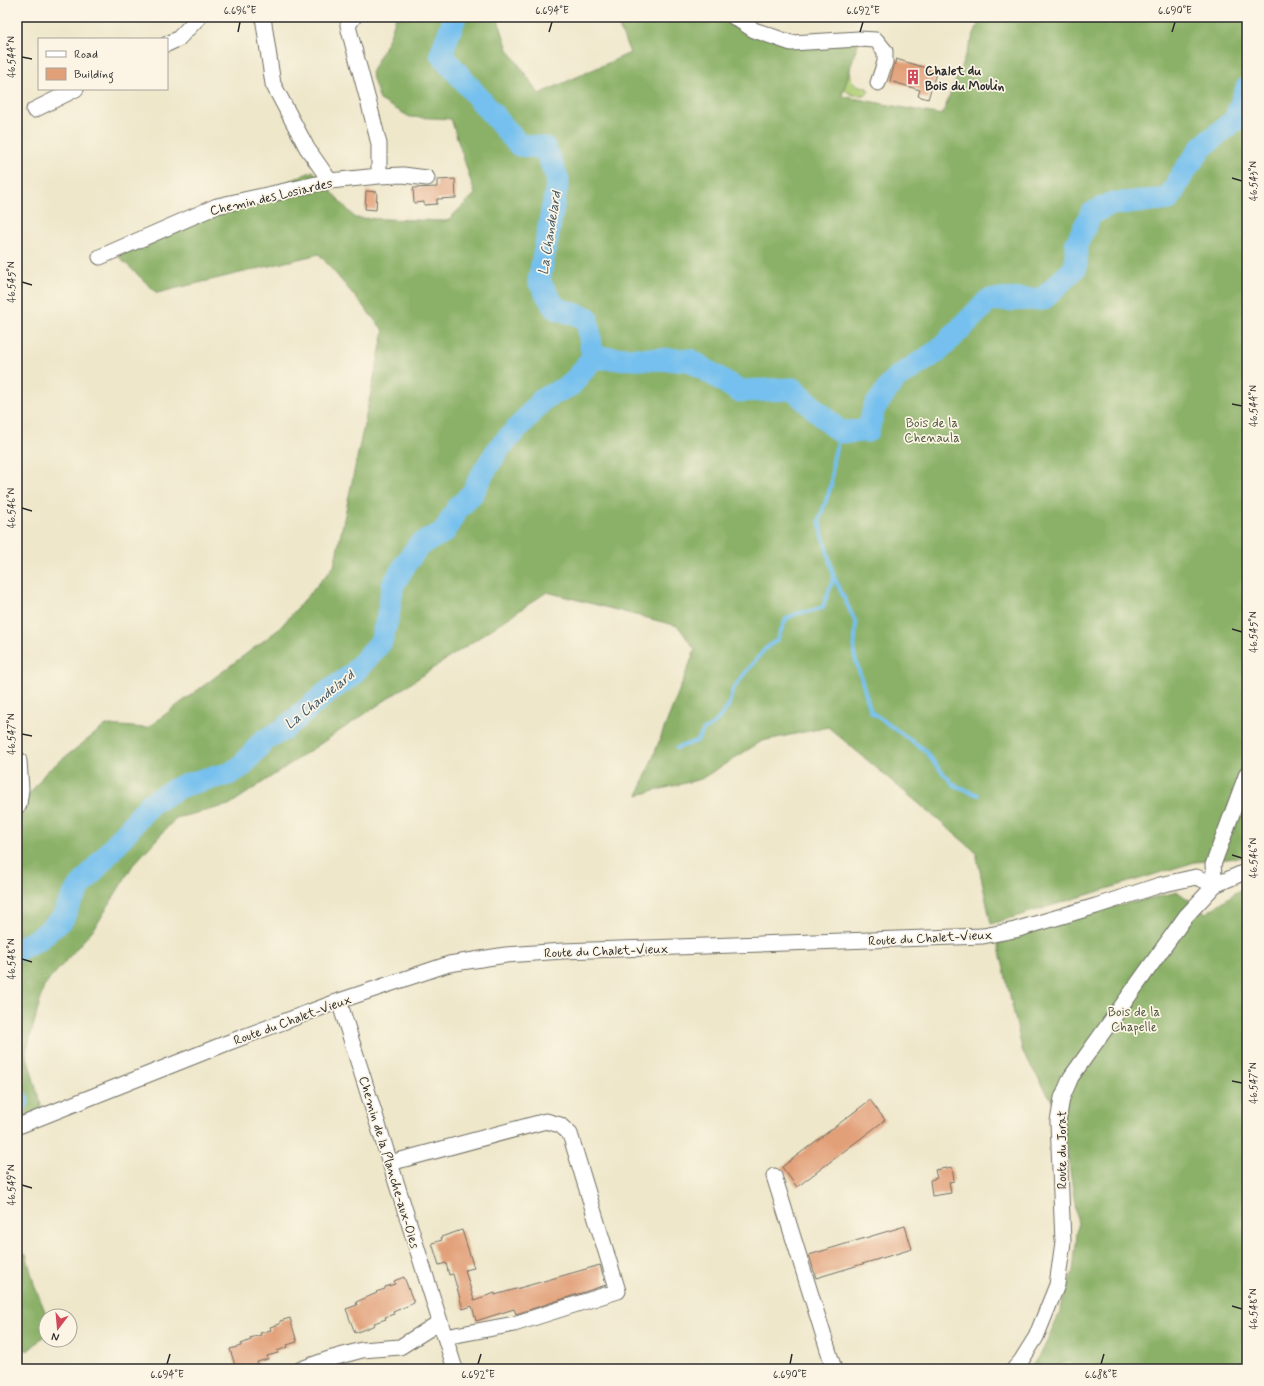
<svg xmlns="http://www.w3.org/2000/svg" width="1264" height="1386" viewBox="0 0 1264 1386" font-family="Mynerve,sans-serif">
<style>
.green{fill:#afce76;stroke:#6d7c50}
.forest{fill:#8bb167;stroke:#5b6e49}
.lines{fill:none;stroke-linecap:round;stroke-linejoin:round}
.stream{stroke:#75c0ee;stroke-width:4}
.river{stroke:#75c0ee;stroke-width:23}
.building{fill:#e2a079}
.minor-casing{stroke:#6f6d63;stroke-width:17}
.major-casing{stroke:#6f6d63;stroke-width:21}
.minor{stroke:#fff;stroke-width:15}
.major{stroke:#fff;stroke-width:19}
.ticks{fill:none;stroke:#2b2b2b;stroke-width:1.5}
.labels{text-anchor:middle;stroke-width:3.5;stroke-linejoin:round;paint-order:stroke}
.poi-label{font-size:13px;font-weight:bold;fill:#2b2b2b;stroke:#fcf5e5;text-anchor:start}
.street-label{font-size:13px;fill:#2b2b2b;stroke:#fcf5e5}
.park-label{font-size:13px;fill:#4c543e;stroke:#fcf5e5}
.water-label{font-size:14px;font-style:italic;fill:#415866;stroke:#fcf5e5}
.neatline{fill:none;stroke:#2b2b2b;stroke-width:1.5}
.ticks-label{font-size:10px;text-anchor:middle;fill:#2b2b2b}
</style>
<rect width="100%" height="100%" fill="#fcf5e5"/>
<filter id="ink" filterUnits="userSpaceOnUse"><feTurbulence type="fractalNoise" baseFrequency=".025" numOctaves="2"/><feDisplacementMap in="SourceGraphic" scale="8" xChannelSelector="R" yChannelSelector="G"/><feConvolveMatrix kernelMatrix="1 2 1 2 8 2 1 2 1" color-interpolation-filters="sRGB"/></filter>
<filter id="wash" filterUnits="userSpaceOnUse"><feTurbulence type="fractalNoise" baseFrequency=".012" numOctaves="4" result="noise"/><feDisplacementMap in="SourceGraphic" scale="16" xChannelSelector="R" yChannelSelector="G"/><feGaussianBlur stdDeviation="0.9" result="paint"/><feColorMatrix in="noise" values="0 0 0 0 0 0 0 0 0 0 0 0 0 0 0 0 0 1.4 0 .05"/><feComposite in="paint" operator="in"/></filter>
<g filter="url(#wash)">
<rect width="100%" height="100%" fill="#eee7ca"/>
<!-- green -->
<path class="green" d="M 849,65 L 852,82 L 857,85 L 867,88 L 869,91 L 867,94 C 852,98 848,93 838,83 Z
M 1071,1359 L 1074,1369 L 1047,1369 Z"/>
<!-- forest -->
<path class="forest" d="M 396,17 L 497,17 L 508,49 L 539,94 L 630,53 L 615,17 L 734,17 L 791,43 L 859,39 L 842,96 L 942,115 L 980,19 L 986,17 L 1247,17 L 1247,857 L 1195,862 L 991,924 L 976,852 L 828,727 L 762,741 L 701,779 L 638,795 L 695,650 L 678,626 L 547,592 L 229,805 L 176,818 L 133,865 L 96,926 L 44,986 L 26,1053 L 42,1109 L 17,1120 L 17,826 L 29,795 L 46,772 L 106,725 L 147,728 L 278,630 L 334,566 L 384,331 L 319,254 L 157,293 L 118,256 L 313,171 L 355,218 L 447,221 L 475,194 L 451,119 L 410,117 L 380,100 L 371,73 L 390,36 Z
M 1247,885 L 1247,1369 L 1074,1369 L 1071,1360 L 1047,1369 L 1029,1369 L 1042,1352 L 1058,1317 L 1073,1271 L 1078,1225 L 1062,1117 L 1023,1053 L 996,934 L 1178,892 L 1206,913 Z
M 17,1252 L 26,1254 L 35,1287 L 47,1316 L 46,1316 L 46,1334 L 28,1351 L 17,1344 Z"/>
<g class="lines">
<!-- stream -->
<path class="stream" d="M 839,433 L 840,432
M 837,445 L 833,460 L 831,486 L 819,521 L 834,577 L 856,623 L 854,654 L 871,712 L 925,750 L 935,764 L 954,785 L 978,795
M 677,748 L 697,741 L 704,730 L 714,724 L 728,707 L 733,689 L 745,673 L 765,649 L 777,640 L 786,619 L 798,613 L 811,611 L 823,607 L 834,577"/>
<!-- river -->
<path class="river" d="M 455,17 L 441,54 L 519,145 L 545,148 L 558,180 L 539,281 L 555,308 L 587,318 L 593,358 L 690,360 L 739,391 L 793,389 L 840,432 L 868,431 L 874,408 L 895,379 L 938,351 L 989,300 L 1043,299 L 1076,267 L 1076,245 L 1091,214 L 1110,204 L 1169,199 L 1183,173 L 1202,147 L 1235,120 L 1247,88
M 17,950 L 40,938 L 63,918 L 69,904 L 79,888 L 150,804 L 179,787 L 202,780 L 229,774 L 242,766 L 263,741 L 283,730 L 325,694 L 351,676 L 381,642 L 388,616 L 393,585 L 406,563 L 419,545 L 444,532 L 457,509 L 472,494 L 483,473 L 499,448 L 526,419 L 543,399 L 571,385 L 593,358
M 17,1100 L 18,1101"/>
</g>
<g id="blocks">
<!-- building -->
<path class="building" d="M 896,59 L 926,68 L 926,70 L 936,73 L 928,99 L 918,96 L 920,90 L 890,81 Z
M 455,179 L 456,198 L 437,199 L 437,204 L 424,205 L 424,202 L 414,203 L 413,188 L 437,187 L 437,180 Z
M 366,191 L 377,192 L 376,210 L 365,209 Z
M 870,1100 L 885,1120 L 797,1187 L 782,1167 Z
M 952,1167 L 954,1181 L 949,1182 L 951,1193 L 932,1196 L 930,1180 L 937,1178 L 935,1170 Z
M 905,1226 L 912,1249 L 816,1278 L 809,1255 Z
M 462,1230 L 474,1268 L 465,1270 L 474,1300 L 495,1293 L 495,1295 L 600,1265 L 606,1285 L 516,1314 L 514,1309 L 476,1321 L 472,1306 L 463,1309 L 453,1274 L 449,1275 L 446,1263 L 439,1265 L 432,1243 L 442,1240 L 441,1237 Z
M 404,1277 L 414,1303 L 393,1312 L 394,1314 L 385,1317 L 386,1319 L 374,1323 L 375,1325 L 355,1333 L 346,1309 L 357,1305 L 356,1302 L 377,1293 L 376,1292 L 385,1289 L 385,1287 L 395,1284 L 394,1281 Z
M 290,1318 L 297,1342 L 287,1345 L 288,1347 L 277,1351 L 278,1353 L 267,1356 L 268,1359 L 257,1362 L 258,1364 L 248,1367 L 248,1369 L 236,1369 L 230,1349 L 241,1346 L 241,1344 L 251,1340 L 250,1338 L 261,1335 L 260,1333 L 271,1330 L 270,1327 L 280,1324 L 280,1321 Z"/>
</g>
</g>
<g filter="url(#ink)">
<use href="#blocks" fill-opacity="0" stroke="#6f6d63" stroke-width="1"/>
<g class="lines">
<defs>
<path id="minor" d="M 263,17 L 273,84 L 307,148 L 330,181
M 354,17 L 348,25 L 349,30 L 369,104 L 379,144 L 379,176
M 734,17 L 754,30 L 791,43 L 859,39 L 876,40 L 885,51 L 885,62 L 878,83
M 167,44 L 178,39 L 199,17
M 34,110 L 76,89
M 100,257 L 217,206 L 330,181 L 379,176 L 403,175 L 427,178
M 339,1001 L 455,1369
M 17,1125 L 21,1125 L 227,1043 L 339,1001 L 449,964 L 506,955 L 563,951 L 983,936 L 1015,930 L 1096,906 L 1160,885 L 1196,877 L 1215,885 L 1213,865 L 1247,773
M 390,1163 L 546,1121 L 560,1125 L 570,1134 L 618,1291 L 514,1324 L 445,1337
M 774,1176 L 834,1369
M 301,1369 L 329,1359 L 362,1350 L 400,1347 L 440,1322
M 1014,1369 L 1021,1361 L 1036,1337 L 1057,1285 L 1063,1242 L 1058,1122 L 1062,1098 L 1071,1077 L 1186,916 L 1215,885 L 1247,871"/>
<path id="major" d="M 17,761 L 19,789 L 17,804"/>
</defs>
<!-- minor casing -->
<use href="#minor" class="minor-casing"/>
<!-- major casing -->
<use href="#major" class="major-casing"/>
<!-- minor -->
<use href="#minor" class="minor"/>
<!-- major -->
<use href="#major" class="major"/>
</g>
</g>
<!-- ticks -->
<path class="ticks" d="M 238,32 L 240,22M 549,32 L 552,22M 860,32 L 863,22M 1172,32 L 1175,22M 22,57 L 32,59M 1232,178 L 1242,181M 22,282 L 32,285M 1232,404 L 1242,406M 22,508 L 32,511M 1232,629 L 1242,632M 22,734 L 32,736M 1232,855 L 1242,858M 22,959 L 32,962M 1232,1081 L 1242,1083M 22,1185 L 32,1188M 1232,1306 L 1242,1309M 167,1364 L 170,1354M 478,1364 L 481,1354M 790,1364 L 792,1354M 1101,1364 L 1104,1354"/>
<!-- icons -->
<defs>
<symbol id="building-bare" viewBox="-9 -9 18 18"><path d="M-4-6H4V6H1V3H-1V6H-4ZM-2.5-4.3h1.7v1.8h-1.7ZM.8-4.3h1.7v1.8H.8ZM-2.5-1h1.7V.8h-1.7ZM.8-1h1.7V.8H.8Z" fill="#d1495b" stroke="#fcf5e5" stroke-width="2.5" paint-order="stroke"/></symbol>
</defs>
<g fill-rule="evenodd">
<use href="#building-bare" x="902" y="66" width="22" height="22"/>
</g>
<g class="labels">
<!-- poi labels -->
<g class="poi-label">
<text x="925" y="75">Chalet du<tspan x="925" dy="15">Bois du Moulin</tspan></text>
</g>
<!-- street labels -->
<g class="street-label">
<text transform="translate(271 196) rotate(-13)" y="5">Chemin des Losiardes</text>
<text transform="translate(930 937) rotate(-3)" y="5">Route du Chalet-Vieux</text>
<text transform="translate(606 950) rotate(-2)" y="5">Route du Chalet-Vieux</text>
<text transform="translate(292 1019) rotate(-20)" y="5">Route du Chalet-Vieux</text>
<text transform="translate(1061 1150) rotate(-90)" y="5">Route du Jorat</text>
<text transform="translate(390 1162) rotate(73)" y="5">Chemin de la Planche-aux-Oies</text>
</g>
<!-- park labels -->
<g class="park-label">
<text x="932" y="427">Bois de la<tspan x="932" dy="15">Chenaula</tspan></text>
<text x="1134" y="1016">Bois de la<tspan x="1134" dy="15">Chapelle</tspan></text>
</g>
<!-- water labels -->
<g class="water-label">
<text transform="translate(549 233) rotate(-81)" y="5">La Chandelard</text>
<text transform="translate(319 699) rotate(-39)" y="5">La Chandelard</text>
</g>
</g>
<!-- margin -->
<rect width="1264" height="1386" fill="none" stroke="#fcf5e5" stroke-width="44"/>
<!-- legend -->
<rect x="38" y="38" width="130" height="52" fill="#fcf5e5" stroke="#a8a49b"/>
<rect x="46" y="51" width="20" height="6" fill="#ffffff" stroke="#a8a49b"/>
<text x="74" y="58" font-size="12" fill="#2b2b2b">Road</text>
<rect x="46" y="68" width="20" height="12" fill="#e2a079" stroke="#a8a49b"/>
<text x="74" y="78" font-size="12" fill="#2b2b2b">Building</text>
<!-- north arrow -->
<g transform="translate(58 1328) rotate(196)"><circle r="19" fill="#fcf5e5" stroke="#a8a49b"/>
<path d="M0-3L7 15L0 10L-7 15Z" fill="#d1495b"/>
<text y="-6" font-size="11" font-weight="bold" text-anchor="middle" fill="#2b2b2b">N</text>
</g>
<rect x="22" y="22" width="1220" height="1342" class="neatline"/>
<g class="ticks-label">
<text x="240" y="14">6.696°E</text>
<text x="552" y="14">6.694°E</text>
<text x="863" y="14">6.692°E</text>
<text x="1175" y="14">6.690°E</text>
<text transform="translate(11 57) rotate(-90)" y="4">46.544°N</text>
<text transform="translate(1253 181) rotate(-90)" y="4">46.543°N</text>
<text transform="translate(11 282) rotate(-90)" y="4">46.545°N</text>
<text transform="translate(1253 406) rotate(-90)" y="4">46.544°N</text>
<text transform="translate(11 508) rotate(-90)" y="4">46.546°N</text>
<text transform="translate(1253 632) rotate(-90)" y="4">46.545°N</text>
<text transform="translate(11 734) rotate(-90)" y="4">46.547°N</text>
<text transform="translate(1253 858) rotate(-90)" y="4">46.546°N</text>
<text transform="translate(11 959) rotate(-90)" y="4">46.548°N</text>
<text transform="translate(1253 1083) rotate(-90)" y="4">46.547°N</text>
<text transform="translate(11 1185) rotate(-90)" y="4">46.549°N</text>
<text transform="translate(1253 1309) rotate(-90)" y="4">46.548°N</text>
<text x="167" y="1378">6.694°E</text>
<text x="478" y="1378">6.692°E</text>
<text x="790" y="1378">6.690°E</text>
<text x="1101" y="1378">6.688°E</text>
</g>
</svg>
